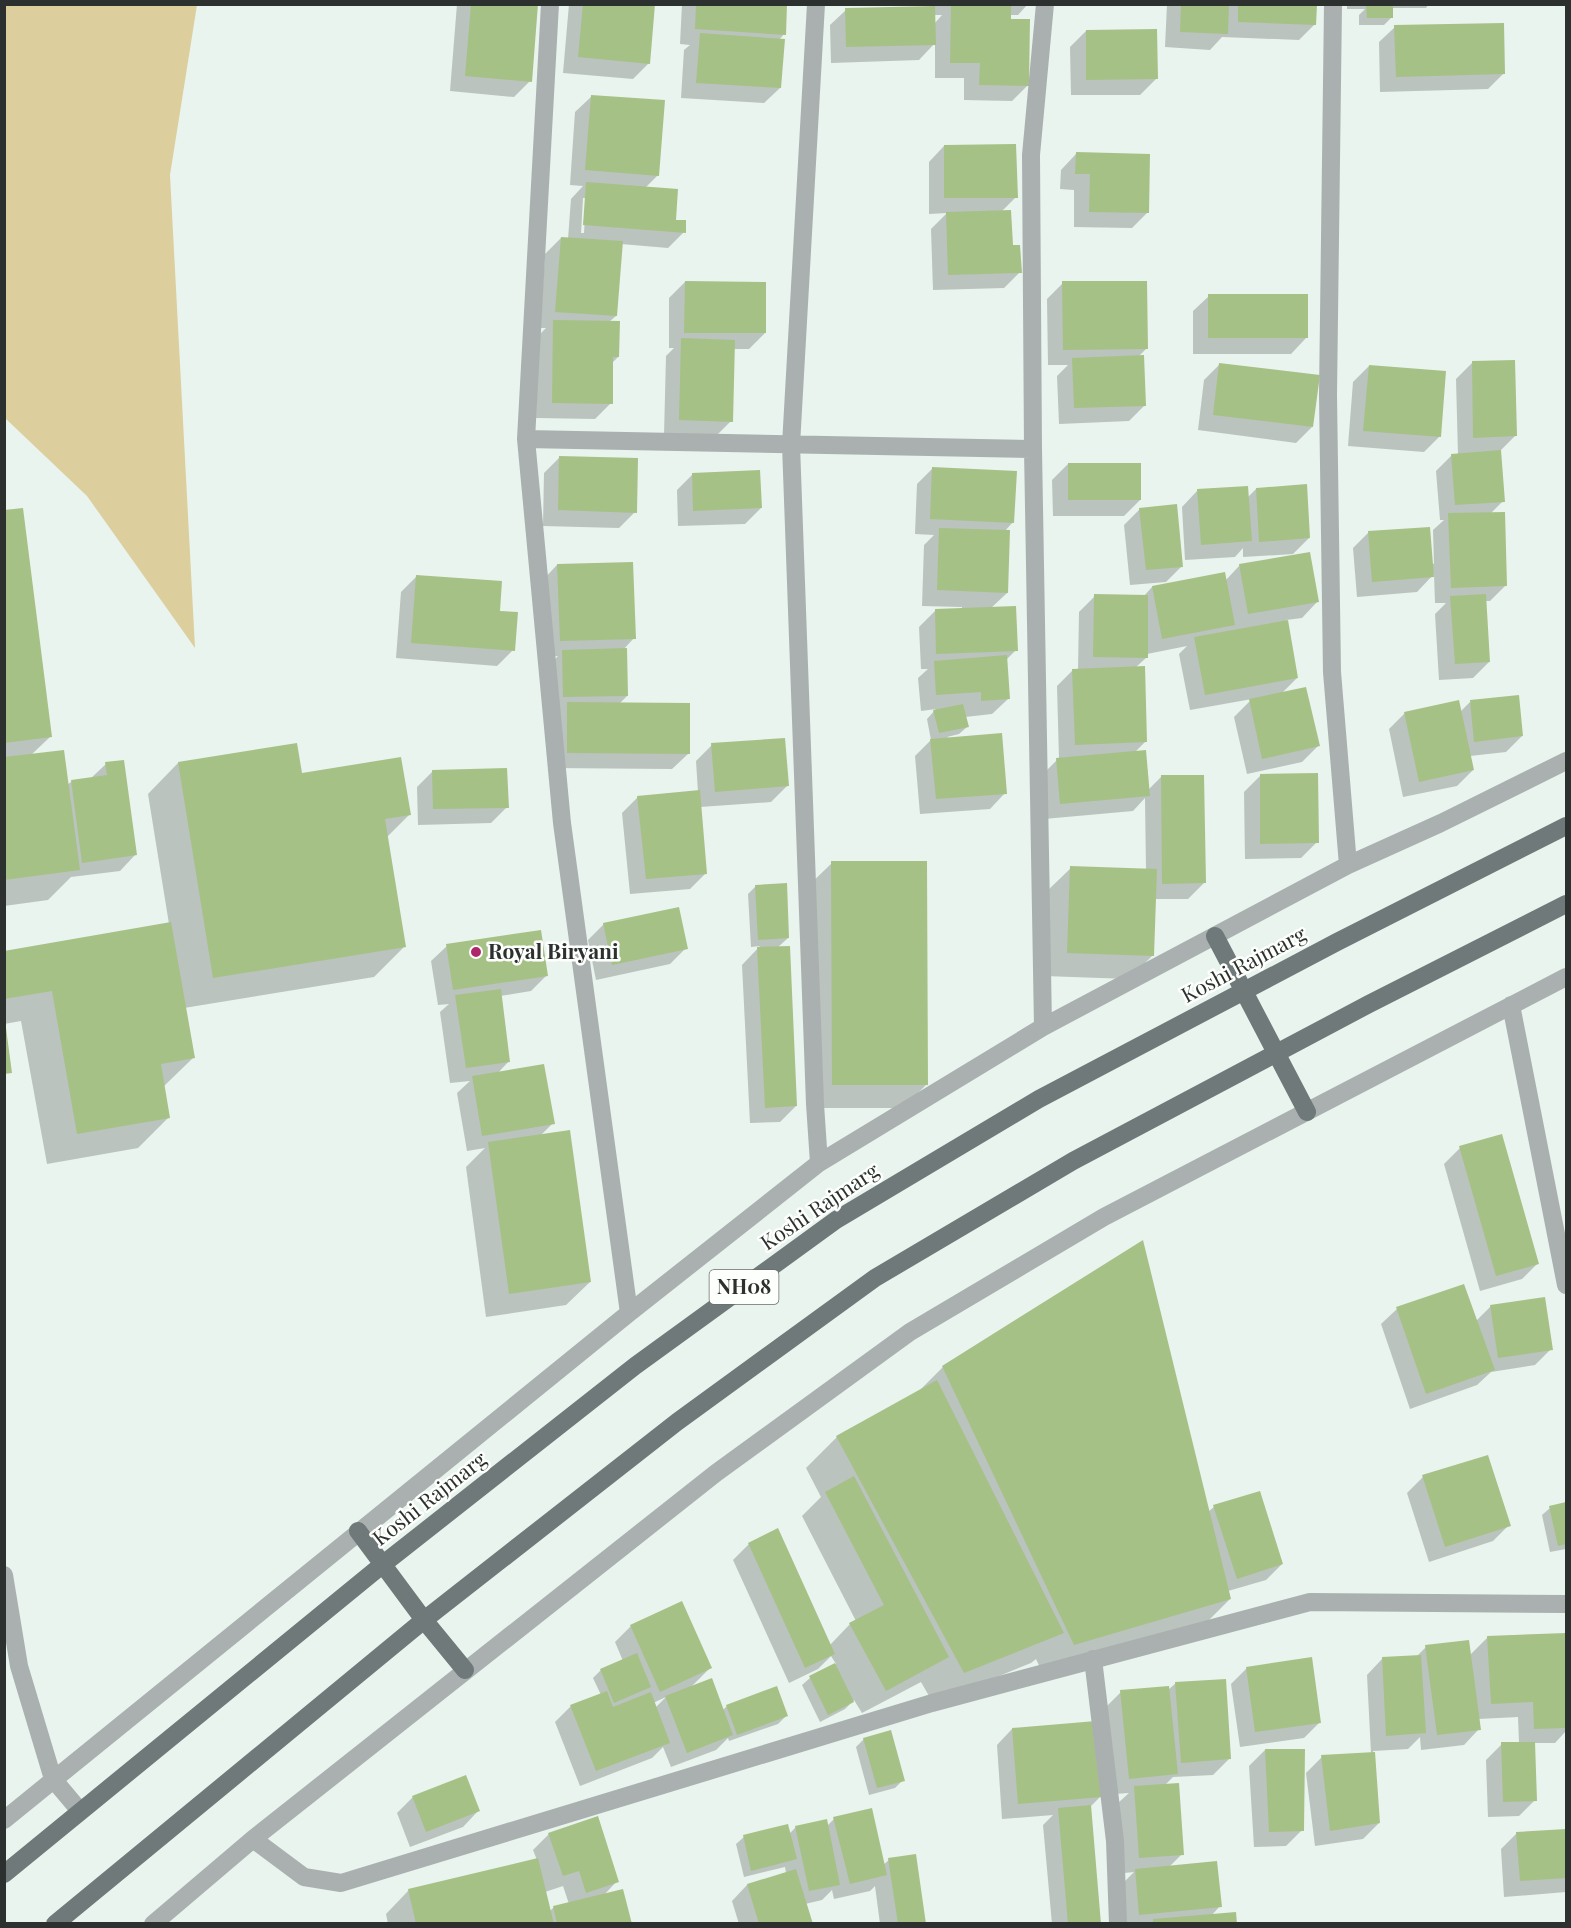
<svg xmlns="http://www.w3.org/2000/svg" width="1571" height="1928" viewBox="0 0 1571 1928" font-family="'Playfair Display',serif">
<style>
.green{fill:#dccf9d}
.shadow{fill:#0003;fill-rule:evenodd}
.building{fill:#a6c186}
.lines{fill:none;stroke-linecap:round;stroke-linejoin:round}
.street{stroke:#aab0af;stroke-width:18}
.primary{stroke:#6f7979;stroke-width:18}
.poi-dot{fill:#af276a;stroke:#fdfffd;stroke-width:2}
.labels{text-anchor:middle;stroke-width:5;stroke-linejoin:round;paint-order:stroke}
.shield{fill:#fdfffd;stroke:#6b6e6c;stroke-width:1.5}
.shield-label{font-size:20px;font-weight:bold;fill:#2c302e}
.poi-label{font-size:21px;font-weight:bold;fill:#2c302e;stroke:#fdfffd;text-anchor:start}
.street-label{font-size:21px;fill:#2c302e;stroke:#fdfffd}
</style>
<rect width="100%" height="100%" fill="#e9f4ee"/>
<!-- green -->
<path class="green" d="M 4,5 L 197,5 L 170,175 L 195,648 L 87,496 L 5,418 Z"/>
<!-- shadow -->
<path class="shadow" d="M 457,4 L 536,4 L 530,81 L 514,97 L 450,91 Z
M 569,4 L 654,4 L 649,63 L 633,79 L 563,73 Z
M 682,4 L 786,4 L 784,34 L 779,40 L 780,88 L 764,103 L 681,98 L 684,50 L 690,45 L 680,44 Z
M 935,4 L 1028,4 L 1018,15 L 1010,15 L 1028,85 L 1012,101 L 964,100 L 964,78 L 935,78 L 935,43 L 919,60 L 831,63 L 830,25 L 846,10 L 935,7 ZM 934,15 L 942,15 L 934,24 Z
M 1167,4 L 1316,4 L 1315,24 L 1299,40 L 1222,37 L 1210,50 L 1165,47 Z
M 1347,4 L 1429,4 L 1426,8 L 1391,8 L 1392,17 L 1384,25 L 1359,25 L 1359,15 L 1365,9 L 1347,9 Z
M 1395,27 L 1504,73 L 1488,89 L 1380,92 L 1379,42 Z
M 1086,31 L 1156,79 L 1140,95 L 1071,95 L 1070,47 Z
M 591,97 L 658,175 L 645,188 L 684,232 L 668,248 L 621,244 L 616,316 L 609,322 L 618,357 L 612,363 L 611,403 L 595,419 L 536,418 L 537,337 L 546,328 L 540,328 L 545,254 L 561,238 L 568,239 L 571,199 L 583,186 L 570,185 L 575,112 ZM 583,198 L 586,198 L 584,233 L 581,233 Z
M 944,146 L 1016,197 L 1002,211 L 1020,272 L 1004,288 L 933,290 L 931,229 L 947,213 L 929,214 L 929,162 Z
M 1076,154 L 1148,212 L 1132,228 L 1074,227 L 1074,190 L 1060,189 L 1061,170 Z
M 685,282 L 765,333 L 749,349 L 733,349 L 731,421 L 715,437 L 664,435 L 666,356 L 674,348 L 669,348 L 669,298 Z
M 1063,283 L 1146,349 L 1138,357 L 1145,405 L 1129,421 L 1059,424 L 1057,376 L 1068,365 L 1048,365 L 1047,299 Z
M 1209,296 L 1306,338 L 1291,354 L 1193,354 L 1193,311 Z
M 1472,363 L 1515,436 L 1499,452 L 1503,501 L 1491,513 L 1506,585 L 1490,601 L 1485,601 L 1489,662 L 1473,678 L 1439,680 L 1435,614 L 1446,603 L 1435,603 L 1434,574 L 1417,592 L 1357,597 L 1353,548 L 1369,532 L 1434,564 L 1433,530 L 1444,520 L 1440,520 L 1436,471 L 1452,455 L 1458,455 L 1456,379 Z
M 1220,364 L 1312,427 L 1296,443 L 1198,430 L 1204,380 Z
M 1369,366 L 1440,436 L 1424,452 L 1348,446 L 1353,382 Z
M 560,457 L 635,512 L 619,528 L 543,526 L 544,473 Z
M 1068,464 L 1140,500 L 1124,516 L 1053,516 L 1052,480 Z
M 933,468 L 1013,522 L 1004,532 L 1007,593 L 990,609 L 1016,650 L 1005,661 L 1008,699 L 992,714 L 965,717 L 967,727 L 959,734 L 947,737 L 1005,793 L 990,809 L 920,814 L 915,756 L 931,740 L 927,719 L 936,709 L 921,711 L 918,678 L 928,669 L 921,669 L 919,627 L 935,611 L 962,610 L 962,607 L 922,606 L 924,545 L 934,535 L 915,534 L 917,484 Z
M 693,474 L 761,508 L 745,524 L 678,526 L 677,490 Z
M 1256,489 L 1309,538 L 1293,554 L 1243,557 L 1243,548 L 1235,557 L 1185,560 L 1182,507 L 1197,491 L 1247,498 Z
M 1140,509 L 1182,566 L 1166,582 L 1130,585 L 1124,525 Z
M 4,512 L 50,737 L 31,755 L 67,785 L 71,782 L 90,779 L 106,764 L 135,855 L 120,871 L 71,877 L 48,900 L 4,906 Z
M 557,565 L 634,638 L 623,650 L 627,696 L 619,704 L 688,754 L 672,769 L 552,768 L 547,667 L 558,656 L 544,657 L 542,581 Z
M 1240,565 L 1317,602 L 1302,618 L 1286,620 L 1297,678 L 1281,694 L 1318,746 L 1302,762 L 1247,774 L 1234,717 L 1252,699 L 1190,710 L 1179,654 L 1187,646 L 1147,654 L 1147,657 L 1135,668 L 1146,741 L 1134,753 L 1148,790 L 1161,777 L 1204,883 L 1188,899 L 1154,899 L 1153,955 L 1129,979 L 1044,976 L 1047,891 L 1071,868 L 1146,870 L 1145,798 L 1133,811 L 1044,819 L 1041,776 L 1057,760 L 1059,759 L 1057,686 L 1073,670 L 1078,670 L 1079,612 L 1095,596 L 1143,597 L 1152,587 L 1225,581 Z
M 417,576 L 498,612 L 513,650 L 497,666 L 396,658 L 401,592 Z
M 1470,702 L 1522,736 L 1506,752 L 1470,756 L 1473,770 L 1457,786 L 1403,797 L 1389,729 L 1405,713 L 1460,712 Z
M 712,745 L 787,786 L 771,802 L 700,807 L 706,873 L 690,889 L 630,894 L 622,813 L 638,797 L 698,792 L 696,761 Z
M 178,763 L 301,775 L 409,815 L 387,837 L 405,946 L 374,977 L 184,1008 L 193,1058 L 163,1087 L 169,1117 L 138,1148 L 47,1164 L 21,1021 L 4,1024 L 4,952 L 169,924 L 148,794 Z
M 433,771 L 507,807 L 491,823 L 418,825 L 417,787 Z
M 1260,776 L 1317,842 L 1301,858 L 1245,859 L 1244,792 Z
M 832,863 L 927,1084 L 903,1108 L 809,1108 L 808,886 Z
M 756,886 L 788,938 L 777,948 L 796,1106 L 780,1122 L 750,1123 L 742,965 L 760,946 L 751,947 L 748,894 Z
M 604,924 L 686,948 L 670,964 L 596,980 L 588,940 Z
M 447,946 L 547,975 L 531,991 L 500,996 L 509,1061 L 497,1074 L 553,1123 L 540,1136 L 590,1282 L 566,1305 L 486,1317 L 466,1167 L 485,1148 L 467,1151 L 457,1093 L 470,1081 L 450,1083 L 440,1012 L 449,1004 L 438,1005 L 431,961 Z
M 1460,1148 L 1538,1263 L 1522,1279 L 1480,1291 L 1444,1164 Z
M 1491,1306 L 1551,1349 L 1535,1365 L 1491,1372 L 1477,1385 L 1410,1409 L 1381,1324 L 1397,1309 L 1476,1321 Z
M 943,1367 L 1208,1512 L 1214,1507 L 1282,1564 L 1266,1580 L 1228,1591 L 1230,1599 L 1199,1630 L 1043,1674 L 1036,1659 L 1031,1663 L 933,1703 L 921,1682 L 862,1713 L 854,1700 L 845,1709 L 820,1722 L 802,1685 L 810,1678 L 836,1664 L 831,1656 L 818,1669 L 789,1683 L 733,1560 L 749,1544 L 830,1645 L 850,1624 L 856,1621 L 802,1516 L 821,1497 L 806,1468 L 837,1437 L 918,1392 Z
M 1423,1477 L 1509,1525 L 1493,1541 L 1429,1562 L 1407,1493 Z
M 1566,1504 L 1566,1549 L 1550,1552 L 1542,1515 L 1550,1508 Z
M 631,1626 L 710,1668 L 691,1687 L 723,1710 L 727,1706 L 786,1716 L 778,1724 L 729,1741 L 728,1738 L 716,1750 L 671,1767 L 663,1747 L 652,1758 L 580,1786 L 555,1722 L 571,1706 L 601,1695 L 593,1678 L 601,1670 L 623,1661 L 615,1642 ZM 666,1697 L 655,1708 L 653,1703 Z
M 1566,1634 L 1566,1731 L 1555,1743 L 1534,1743 L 1535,1800 L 1519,1816 L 1488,1817 L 1486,1760 L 1502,1744 L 1519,1743 L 1518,1717 L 1478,1719 L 1479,1729 L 1464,1745 L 1421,1750 L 1420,1737 L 1408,1749 L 1373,1751 L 1379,1823 L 1363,1839 L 1315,1846 L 1306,1773 L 1322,1757 L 1371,1753 L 1367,1675 L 1382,1659 L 1416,1657 L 1426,1647 L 1470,1655 L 1488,1637 Z
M 1247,1668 L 1320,1722 L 1304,1738 L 1240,1747 L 1231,1684 Z
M 1176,1683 L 1229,1759 L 1213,1775 L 1173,1777 L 1165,1785 L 1182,1854 L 1169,1867 L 1220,1906 L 1211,1916 L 1235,1924 L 1123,1924 L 1119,1887 L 1134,1872 L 1124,1873 L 1118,1803 L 1129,1793 L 1114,1794 L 1105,1708 L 1121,1692 L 1168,1690 Z
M 1012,1729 L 1100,1797 L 1090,1807 L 1100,1924 L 1052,1924 L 1043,1825 L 1053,1815 L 1002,1819 L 997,1745 Z
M 864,1739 L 903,1780 L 895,1788 L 869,1795 L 856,1747 Z
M 1265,1750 L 1302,1830 L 1286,1846 L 1254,1847 L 1249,1766 Z
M 413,1797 L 478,1811 L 463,1827 L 410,1847 L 397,1813 Z
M 834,1819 L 883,1865 L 889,1860 L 925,1924 L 880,1924 L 875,1886 L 870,1891 L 834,1899 L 832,1890 L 822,1900 L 805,1904 L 811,1924 L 739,1924 L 732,1901 L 747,1885 L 786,1873 L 785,1867 L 744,1877 L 736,1844 L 744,1837 L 789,1834 L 796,1827 L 827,1826 Z
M 1566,1830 L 1566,1892 L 1504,1897 L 1501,1849 L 1517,1833 Z
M 549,1834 L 617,1881 L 604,1895 L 631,1924 L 388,1924 L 386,1914 L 409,1890 L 537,1860 L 533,1850 ZM 563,1886 L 569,1904 L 554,1907 L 549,1912 L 545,1892 Z"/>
<!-- building -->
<path class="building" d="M 471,4 L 538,4 L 532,82 L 465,76 Z
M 583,4 L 655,4 L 650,64 L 578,57 Z
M 696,4 L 787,4 L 786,35 L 695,29 Z
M 951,4 L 1011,6 L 1011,19 L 1030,19 L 1029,86 L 979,85 L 980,63 L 950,63 Z
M 1181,4 L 1229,4 L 1228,34 L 1180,32 Z
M 1238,5 L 1317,5 L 1316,25 L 1238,22 Z
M 1393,5 L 1393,18 L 1367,18 L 1366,6 Z
M 935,6 L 936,45 L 846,47 L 845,8 Z
M 1504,23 L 1505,74 L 1396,77 L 1394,25 Z
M 1157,29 L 1158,79 L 1086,80 L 1086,30 Z
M 700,33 L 785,39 L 781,88 L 696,83 Z
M 591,95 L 665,100 L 659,176 L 585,170 Z
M 1016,144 L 1018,198 L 944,198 L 944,145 Z
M 1076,152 L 1150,154 L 1149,213 L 1089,212 L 1090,174 L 1075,174 Z
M 586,182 L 678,189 L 676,220 L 686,220 L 686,233 L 583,225 Z
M 1011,210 L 1013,245 L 1020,245 L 1022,273 L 948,275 L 946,212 Z
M 561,237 L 623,241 L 617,316 L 555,312 Z
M 685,281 L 766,282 L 766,333 L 684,333 Z
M 1062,281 L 1147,281 L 1148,349 L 1063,350 Z
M 1208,294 L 1308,294 L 1308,338 L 1208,338 Z
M 553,320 L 620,321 L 619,357 L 613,357 L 613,404 L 552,403 Z
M 681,338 L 735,340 L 733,422 L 679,420 Z
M 1144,355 L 1146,406 L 1074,408 L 1072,358 Z
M 1515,360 L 1517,436 L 1473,438 L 1472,361 Z
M 1219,363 L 1320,375 L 1313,427 L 1213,415 Z
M 1369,365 L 1446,371 L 1441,437 L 1363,431 Z
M 1501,450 L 1505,502 L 1455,505 L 1451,454 Z
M 559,456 L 638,458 L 637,513 L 558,510 Z
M 1068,463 L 1141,463 L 1141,500 L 1068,500 Z
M 932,467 L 1017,471 L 1014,523 L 930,519 Z
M 760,470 L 762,508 L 693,511 L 692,473 Z
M 1307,484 L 1310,538 L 1259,542 L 1256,488 Z
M 1248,486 L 1252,541 L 1201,545 L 1197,489 Z
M 1177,504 L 1183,567 L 1146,570 L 1139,508 Z
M 23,508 L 52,737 L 4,743 L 4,510 Z
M 1505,512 L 1507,586 L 1451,588 L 1448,513 Z
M 1430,527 L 1434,577 L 1372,582 L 1368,531 Z
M 939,528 L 1010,530 L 1008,593 L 937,590 Z
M 1310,552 L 1319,602 L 1248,614 L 1239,564 Z
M 633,562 L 636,639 L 560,641 L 557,564 Z
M 1225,572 L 1235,625 L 1162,639 L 1152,586 Z
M 416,575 L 502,581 L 500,611 L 518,612 L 515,651 L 411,643 Z
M 1094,594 L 1148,595 L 1148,658 L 1093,657 Z
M 1486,594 L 1490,662 L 1455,664 L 1450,596 Z
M 1016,606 L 1018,651 L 936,654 L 935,609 Z
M 1288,620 L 1298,678 L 1205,695 L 1194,637 Z
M 627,648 L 628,696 L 563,697 L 562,650 Z
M 1007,655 L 1010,699 L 981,701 L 981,692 L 936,695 L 934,661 Z
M 1145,666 L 1147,742 L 1075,745 L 1072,669 Z
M 1306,687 L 1320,746 L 1262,759 L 1249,699 Z
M 1519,695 L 1523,736 L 1474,742 L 1470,700 Z
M 1459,700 L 1474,770 L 1419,782 L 1404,712 Z
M 567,702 L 690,703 L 690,754 L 567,753 Z
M 963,704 L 969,727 L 939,733 L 933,710 Z
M 1002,733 L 1007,794 L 936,799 L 930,739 Z
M 785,738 L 789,786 L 715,792 L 711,743 Z
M 297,743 L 302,773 L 401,757 L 411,815 L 385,819 L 406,947 L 213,978 L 178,762 Z
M 64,750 L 80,870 L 4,880 L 4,757 Z
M 1146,750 L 1150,796 L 1060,804 L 1056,758 Z
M 124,760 L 137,855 L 82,863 L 71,780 L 107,775 L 105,762 Z
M 507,768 L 509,808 L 433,809 L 432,770 Z
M 1318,773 L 1319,843 L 1260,844 L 1260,774 Z
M 1161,775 L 1204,775 L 1206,883 L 1162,884 Z
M 700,790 L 707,874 L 646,879 L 637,796 Z
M 831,861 L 927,861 L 928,1085 L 832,1085 Z
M 1070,866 L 1157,869 L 1154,956 L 1067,953 Z
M 787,883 L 789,938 L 758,940 L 755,885 Z
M 679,907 L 688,949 L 612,965 L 603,923 Z
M 171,922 L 195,1058 L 161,1064 L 170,1118 L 77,1134 L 52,991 L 4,999 L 4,951 Z
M 541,930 L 548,976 L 453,990 L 446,944 Z
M 790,946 L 797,1106 L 765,1108 L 757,947 Z
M 501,989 L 510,1062 L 466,1068 L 455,995 Z
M 6,1028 L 12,1073 L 4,1074 L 4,1029 Z
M 544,1064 L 555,1124 L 482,1136 L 472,1076 Z
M 570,1130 L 591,1282 L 509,1294 L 488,1142 Z
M 1502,1134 L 1539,1264 L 1496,1276 L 1459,1146 Z
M 1143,1240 L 1231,1599 L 1074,1645 L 942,1366 Z
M 1464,1284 L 1495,1370 L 1426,1394 L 1396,1307 Z
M 1545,1297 L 1553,1350 L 1498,1358 L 1490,1305 Z
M 937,1380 L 1064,1633 L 964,1673 L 836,1436 Z
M 1488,1455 L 1511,1526 L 1445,1547 L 1422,1475 Z
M 854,1476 L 949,1657 L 886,1691 L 849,1623 L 884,1605 L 825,1492 Z
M 1260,1491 L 1283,1564 L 1237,1579 L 1213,1505 Z
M 1566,1502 L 1566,1544 L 1558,1546 L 1549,1506 Z
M 778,1528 L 835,1654 L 805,1668 L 748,1543 Z
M 682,1601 L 712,1668 L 660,1692 L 630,1625 Z
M 1566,1633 L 1566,1728 L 1534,1729 L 1533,1702 L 1491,1704 L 1487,1636 Z
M 1469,1640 L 1481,1730 L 1437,1735 L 1425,1645 Z
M 637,1653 L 651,1687 L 614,1703 L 600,1669 Z
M 1421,1655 L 1426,1733 L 1386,1736 L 1382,1657 Z
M 1312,1657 L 1321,1723 L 1255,1732 L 1246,1667 Z
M 835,1663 L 854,1702 L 828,1715 L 809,1676 Z
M 712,1678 L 733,1735 L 687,1753 L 665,1696 Z
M 1226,1679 L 1231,1759 L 1181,1763 L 1175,1682 Z
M 777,1686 L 788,1716 L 737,1735 L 726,1705 Z
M 1169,1686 L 1178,1774 L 1129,1779 L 1120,1690 Z
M 607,1691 L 613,1707 L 651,1692 L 670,1743 L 596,1771 L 570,1705 Z
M 1096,1721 L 1102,1797 L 1018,1804 L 1012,1728 Z
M 891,1730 L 905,1781 L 877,1788 L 863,1738 Z
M 1501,1742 L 1535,1742 L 1537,1801 L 1503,1802 Z
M 1265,1749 L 1305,1749 L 1304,1831 L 1269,1832 Z
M 1375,1752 L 1380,1823 L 1330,1831 L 1321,1755 Z
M 466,1775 L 480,1811 L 426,1832 L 412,1796 Z
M 1179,1783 L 1184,1855 L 1139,1858 L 1134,1786 Z
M 1091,1805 L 1101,1924 L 1068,1924 L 1058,1808 Z
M 872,1808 L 887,1875 L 850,1884 L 833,1817 Z
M 598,1816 L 619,1882 L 586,1893 L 579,1871 L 563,1876 L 548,1833 Z
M 827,1819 L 840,1885 L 809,1891 L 795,1826 Z
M 788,1824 L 797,1859 L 751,1871 L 743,1835 Z
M 1566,1829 L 1566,1878 L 1520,1881 L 1516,1832 Z
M 916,1854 L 926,1924 L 898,1924 L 888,1858 Z
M 538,1858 L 554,1924 L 416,1924 L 408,1889 Z
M 1217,1861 L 1222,1907 L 1139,1915 L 1135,1869 Z
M 796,1869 L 813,1924 L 759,1924 L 747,1884 Z
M 623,1889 L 632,1924 L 557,1924 L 553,1906 Z
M 1236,1912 L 1237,1924 L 1153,1924 L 1153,1919 Z"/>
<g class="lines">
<!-- street -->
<path class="street" d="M 550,4 L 526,439 L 562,823 L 629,1313
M 816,4 L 791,445 L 815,1104 L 819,1163
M 1333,4 L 1328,395 L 1332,672 L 1348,865
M 526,439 L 1033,449
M 1511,1005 L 1566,1285
M 1043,1027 L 1033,449 L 1031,155 L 1045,4
M 4,1575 L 19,1666 L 53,1779 L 80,1811
M 1093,1659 L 1115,1841 L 1118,1924
M 4,1820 L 629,1313 L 819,1163 L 1043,1027 L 1348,865 L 1441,823 L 1566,761
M 253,1839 L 304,1877 L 341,1883 L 932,1703 L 1310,1602 L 1566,1604
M 153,1924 L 253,1839 L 716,1473 L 910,1332 L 1104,1217 L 1566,977"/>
<!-- primary -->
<path class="primary" d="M 1215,936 L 1307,1112
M 358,1531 L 424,1620 L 465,1670
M 4,1874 L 382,1565 L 635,1366 L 836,1220 L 1039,1099 L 1337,942 L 1566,826
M 55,1924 L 424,1620 L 677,1422 L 875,1278 L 1073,1161 L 1369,1004 L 1566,904"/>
</g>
<!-- markers -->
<circle class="poi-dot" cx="476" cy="952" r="6"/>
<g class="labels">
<!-- shield labels -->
<rect class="shield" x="709.5" y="1270" width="69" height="34" rx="4.5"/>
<g class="shield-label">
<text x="744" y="1294">NH08</text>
</g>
<!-- poi labels -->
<g class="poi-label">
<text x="488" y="959">Royal Biryani</text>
</g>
<!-- street labels -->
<g class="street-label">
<text transform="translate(1244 965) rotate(-28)" y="7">Koshi Rajmarg</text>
<text transform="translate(820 1207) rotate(-34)" y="7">Koshi Rajmarg</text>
<text transform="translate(430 1499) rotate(-38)" y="7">Koshi Rajmarg</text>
</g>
</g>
<!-- border -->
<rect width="1571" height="1928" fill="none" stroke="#2c302e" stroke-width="12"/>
</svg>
